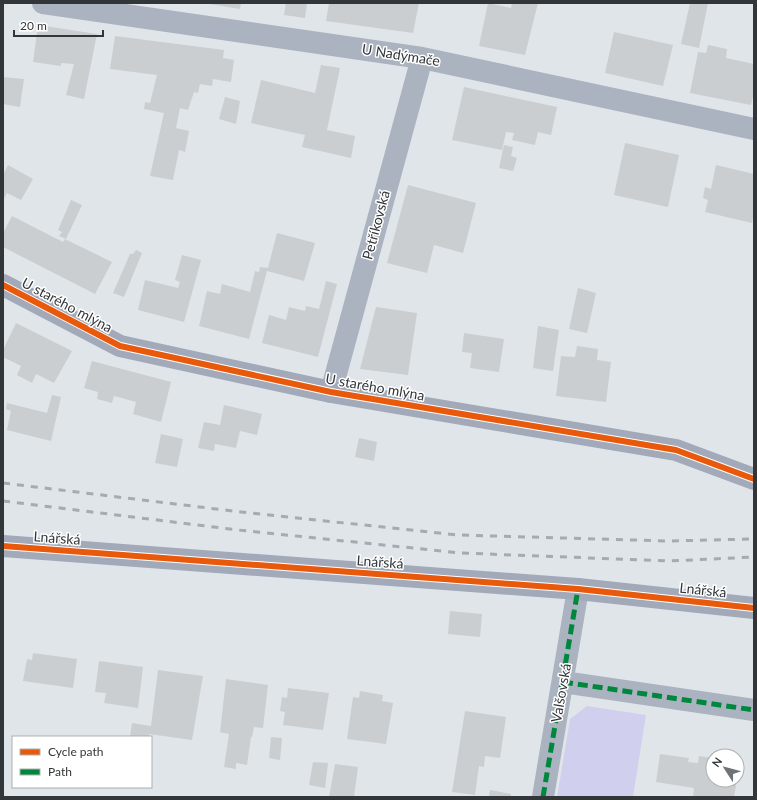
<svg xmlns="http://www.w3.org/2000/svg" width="757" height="800" viewBox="0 0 757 800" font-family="Lato,sans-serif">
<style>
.green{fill:#d1cfee}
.building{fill:#caced1}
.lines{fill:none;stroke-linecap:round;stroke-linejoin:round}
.street{stroke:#acb3c0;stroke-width:22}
.secondary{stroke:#a2a9b9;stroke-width:22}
.rail{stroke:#a5aab3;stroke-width:3;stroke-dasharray:7 7;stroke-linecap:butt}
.quiet{stroke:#00873e;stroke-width:5;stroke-dasharray:10 5;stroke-linecap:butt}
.cycleway-casing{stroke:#fff;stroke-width:8}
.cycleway{stroke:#e8590c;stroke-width:6}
.labels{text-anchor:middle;stroke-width:3;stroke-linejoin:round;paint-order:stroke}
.street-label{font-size:14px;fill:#323638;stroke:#fff}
</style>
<rect width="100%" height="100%" fill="#e0e5ea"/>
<!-- green -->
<path class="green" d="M 587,706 L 646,715 L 633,797 L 557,797 L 570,719 Z"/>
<!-- building -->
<path class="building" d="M 204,3 L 241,3 L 240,9 Z
M 286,3 L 307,3 L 305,18 L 284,15 Z
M 329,3 L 419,3 L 413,33 L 326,21 Z
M 488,3 L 511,8 L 512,3 L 538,3 L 525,55 L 479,46 Z
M 690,3 L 708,3 L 699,48 L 681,44 Z
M 38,25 L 97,34 L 84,99 L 66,95 L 74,64 L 61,63 L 61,66 L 33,62 Z
M 614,32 L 673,45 L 663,86 L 605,73 Z
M 115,36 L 224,50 L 223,58 L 234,60 L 231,82 L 213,79 L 212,86 L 200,84 L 198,93 L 194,92 L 188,110 L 180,108 L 176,128 L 189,131 L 185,152 L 179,150 L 173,180 L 150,176 L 164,113 L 144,109 L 145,102 L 150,103 L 157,75 L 110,69 Z
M 708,45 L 727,49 L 726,58 L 754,64 L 754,93 L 751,105 L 690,93 L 698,52 L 706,53 Z
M 321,65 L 340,68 L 327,130 L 355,136 L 351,158 L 302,147 L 305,135 L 251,123 L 261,80 L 315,93 Z
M 3,77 L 24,79 L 20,107 L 3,104 Z
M 464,87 L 557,107 L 551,135 L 538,132 L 535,145 L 512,140 L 514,133 L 506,132 L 502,150 L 452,140 Z
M 225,97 L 240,101 L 236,124 L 219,119 Z
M 625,143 L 679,155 L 668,207 L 614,195 Z
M 504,145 L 513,147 L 511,156 L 517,158 L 513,171 L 499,168 Z
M 8,165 L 33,179 L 21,200 L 7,193 L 3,200 L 3,175 Z
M 716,165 L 754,174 L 754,213 L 752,223 L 705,212 L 708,200 L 703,198 L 705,187 L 711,189 Z
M 408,185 L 476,203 L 463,253 L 434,245 L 427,273 L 387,263 Z
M 71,200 L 82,205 L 66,239 L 59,236 L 62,232 L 58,230 Z
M 12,216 L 63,242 L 65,239 L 112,262 L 95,294 L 3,247 L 3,233 Z
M 277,233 L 315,243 L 304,281 L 267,271 L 249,339 L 199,326 L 207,291 L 220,294 L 222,284 L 250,292 L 255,271 L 259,272 L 260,267 L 268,268 Z
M 136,250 L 142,253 L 124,297 L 113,293 L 130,254 L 133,254 Z
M 182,255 L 201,260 L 184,322 L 138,310 L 145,280 L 178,288 L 180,282 L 175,280 Z
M 326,281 L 337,284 L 318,357 L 262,343 L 269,315 L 286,320 L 289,307 L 305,311 L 306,306 L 319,309 Z
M 578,288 L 596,293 L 587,333 L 569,329 Z
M 376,307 L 417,313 L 408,375 L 360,369 Z
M 16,323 L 72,351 L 54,383 L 36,374 L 32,383 L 17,375 L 21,366 L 3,357 L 3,350 Z
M 538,326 L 559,330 L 553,371 L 533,368 Z
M 464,333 L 504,339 L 499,372 L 470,368 L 472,353 L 462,352 Z
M 577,346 L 598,349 L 597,360 L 611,362 L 606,402 L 556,396 L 561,356 L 575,357 Z
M 92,361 L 171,382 L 161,422 L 133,414 L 136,402 L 114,396 L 112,403 L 97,399 L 98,392 L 84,388 Z
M 52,395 L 61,397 L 51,441 L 7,430 L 11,411 L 6,409 L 7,403 L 47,413 Z
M 224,405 L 262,414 L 257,435 L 240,431 L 236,448 L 215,444 L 214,451 L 198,448 L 204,422 L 220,425 Z
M 161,434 L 183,439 L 177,467 L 155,463 Z
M 359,438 L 377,442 L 374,461 L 355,457 Z
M 450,611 L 482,614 L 480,637 L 448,634 Z
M 33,653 L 77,659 L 73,688 L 23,681 L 27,659 L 32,660 Z
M 99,661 L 143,667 L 138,708 L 104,703 L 106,693 L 95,692 Z
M 158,670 L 203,676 L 192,740 L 149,734 L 149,737 L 130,737 L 132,723 L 151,726 Z
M 226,679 L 268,685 L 263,728 L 254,727 L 252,737 L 251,737 L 247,765 L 236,763 L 236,769 L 224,767 L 229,734 L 220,732 Z
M 288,688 L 329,693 L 323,730 L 283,725 L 285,712 L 280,711 L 282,697 L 287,698 Z
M 360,691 L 383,695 L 382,701 L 393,703 L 386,744 L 347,739 L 353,697 L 359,698 Z
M 465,711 L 506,717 L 500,758 L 485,756 L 484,767 L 479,766 L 475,795 L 452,792 Z
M 271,737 L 282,738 L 280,760 L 269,758 Z
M 660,754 L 689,758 L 688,762 L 698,763 L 699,756 L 713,758 L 713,780 L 737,780 L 734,797 L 693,797 L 694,788 L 656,782 Z
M 313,762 L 328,763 L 325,788 L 309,785 Z
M 335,764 L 358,767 L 354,797 L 329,797 Z
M 490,790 L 511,794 L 511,797 L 489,797 Z"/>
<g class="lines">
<!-- street -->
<path class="street" d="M 43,3 L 422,58 L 754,129
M 331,392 L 422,58
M 563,682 L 754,710
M 543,797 L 578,589"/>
<!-- secondary -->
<path class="secondary" d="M 3,285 L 120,346 L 331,392 L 676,450 L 754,479
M 3,546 L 578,589 L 754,608"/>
<!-- rail -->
<path class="rail" d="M 3,483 L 241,512 L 458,535 L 669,541 L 754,539
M 3,501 L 238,530 L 461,553 L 669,561 L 754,557"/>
<!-- quiet -->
<path class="quiet" d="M 563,682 L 754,710
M 543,797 L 578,589"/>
<defs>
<path id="cycleway" d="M 3,285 L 120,346 L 331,392 L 676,450 L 754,479
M 3,546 L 578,589 L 754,608"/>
</defs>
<!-- cycleway casing -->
<use href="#cycleway" class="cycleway-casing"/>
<!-- cycleway -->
<use href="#cycleway" class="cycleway"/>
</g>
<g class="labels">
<!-- street labels -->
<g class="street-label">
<text transform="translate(401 55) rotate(9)" y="5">U Nadýmače</text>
<text transform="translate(376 225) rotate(-75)" y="5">Petříkovská</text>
<text transform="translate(67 305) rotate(28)" y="5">U starého mlýna</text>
<text transform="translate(375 387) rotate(10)" y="5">U starého mlýna</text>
<text transform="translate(57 538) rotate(4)" y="5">Lnářská</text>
<text transform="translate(380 562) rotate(4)" y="5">Lnářská</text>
<text transform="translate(703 590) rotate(6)" y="5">Lnářská</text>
<text transform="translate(561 693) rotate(-80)" y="5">Valšovská</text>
</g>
</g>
<!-- border -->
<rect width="757" height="800" fill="none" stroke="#323638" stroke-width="8"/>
<!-- legend -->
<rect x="12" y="736" width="140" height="52" fill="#ffffff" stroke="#adafaf"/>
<rect x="20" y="749" width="20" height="6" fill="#e8590c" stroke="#adafaf"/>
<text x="48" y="756" font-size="12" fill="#323638">Cycle path</text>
<rect x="20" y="769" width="20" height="6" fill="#00873e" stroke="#adafaf"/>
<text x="48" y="776" font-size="12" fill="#323638">Path</text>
<!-- north arrow -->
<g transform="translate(725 768) rotate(306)"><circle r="19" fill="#ffffff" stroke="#adafaf"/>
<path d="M0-3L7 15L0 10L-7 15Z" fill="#6f7376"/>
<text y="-6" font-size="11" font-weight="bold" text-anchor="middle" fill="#323638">N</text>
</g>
<!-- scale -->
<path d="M14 30v6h89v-6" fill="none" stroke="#323638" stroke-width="2"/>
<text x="20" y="30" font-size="12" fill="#323638" stroke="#ffffff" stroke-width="3" paint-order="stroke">20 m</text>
</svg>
